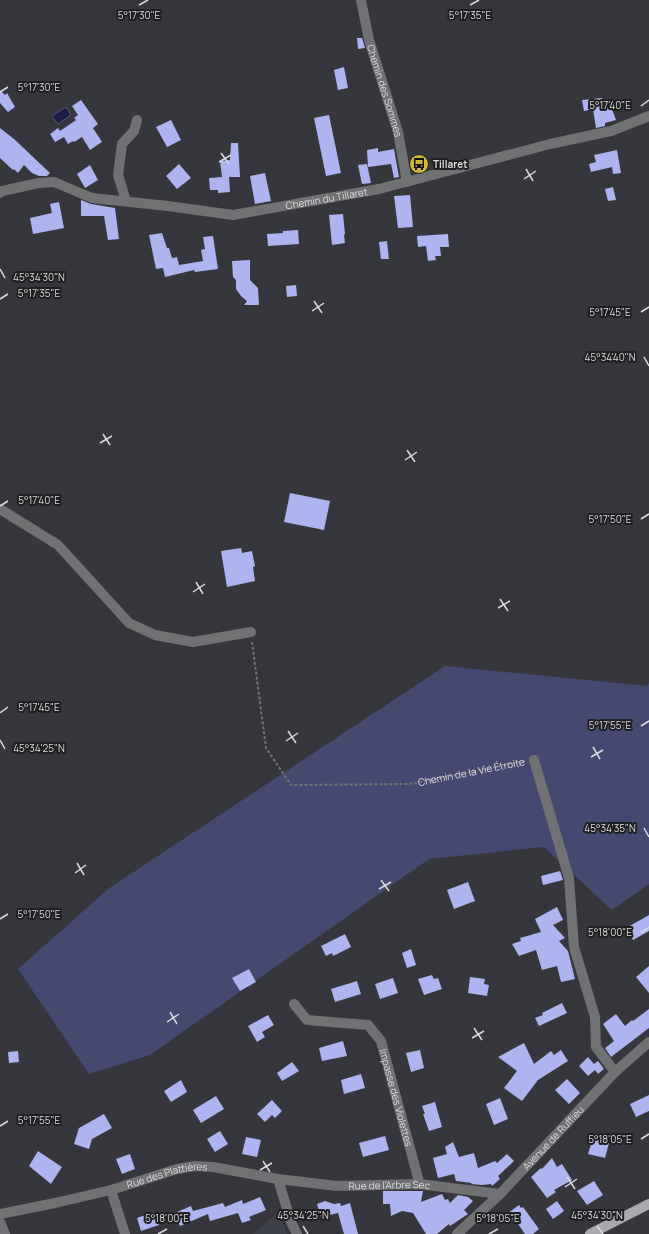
<svg xmlns="http://www.w3.org/2000/svg" width="649" height="1234" viewBox="0 0 649 1234" font-family="Manrope,sans-serif">
<style>
.built{fill:#3e404a}
.green{fill:#46496f}
.water{fill:#1b1b49;stroke:#555576}
.building{fill:#adb4ef}
.lines{fill:none;stroke-linecap:round;stroke-linejoin:round}
.path{stroke:#727377;stroke-width:2;stroke-dasharray:3 2;stroke-linecap:butt}
.minor{stroke:#707173;stroke-width:10}
.major{stroke:#a8a9ad;stroke-width:10}
.ticks{fill:none;stroke:#dbdbde;stroke-width:1.5}
.labels{text-anchor:middle;stroke-width:4;stroke-linejoin:round;paint-order:stroke}
.street-label{font-size:10px;fill:#dbdbde;stroke:#1e1f21}
.poi-label{font-size:10px;font-weight:bold;fill:#dbdbde;stroke:#1e1f21;text-anchor:start}
.ticks-label{font-size:10px;text-anchor:middle;fill:#dbdbde;stroke:#1e1f21;stroke-width:4;stroke-linejoin:round;paint-order:stroke}
</style>
<rect width="100%" height="100%" fill="#36373c"/>
<!-- built -->
<path class="built" d="M 278,1212 L 287,1234 L 253,1234 Z"/>
<!-- green -->
<path class="green" d="M 445,666 L 647,686 L 649,683 L 649,884 L 612,910 L 544,847 L 429,859 L 150,1055 L 89,1074 L 18,969 L 108,889 Z"/>
<!-- water -->
<path class="water" d="M 66,107 L 71,115 L 58,124 L 52,116 Z"/>
<!-- building -->
<path class="building" d="M 357,38 L 362,38 L 365,48 L 358,49 Z
M 344,67 L 348,88 L 338,90 L 334,70 Z
M 0,90 L 5,95 L 7,93 L 15,107 L 8,112 L 0,103 Z
M 602,98 L 603,108 L 611,106 L 616,120 L 605,123 L 605,126 L 596,128 L 593,109 L 584,111 L 582,100 Z
M 81,100 L 98,124 L 93,128 L 102,142 L 90,150 L 82,137 L 74,142 L 73,141 L 68,144 L 64,137 L 55,142 L 50,134 L 58,128 L 60,131 L 76,120 L 74,118 L 78,115 L 72,106 Z
M 329,115 L 341,173 L 326,176 L 314,118 Z
M 171,120 L 181,140 L 167,147 L 156,127 Z
M 0,128 L 14,139 L 50,173 L 47,176 L 39,176 L 32,173 L 24,165 L 18,173 L 14,169 L 13,170 L 0,158 Z
M 231,143 L 238,143 L 240,177 L 229,177 L 230,192 L 218,193 L 218,190 L 210,190 L 209,178 L 222,177 L 220,161 L 230,160 Z
M 378,148 L 378,152 L 394,149 L 399,177 L 394,178 L 391,164 L 368,167 L 367,150 Z
M 617,150 L 621,173 L 613,174 L 612,167 L 591,172 L 589,164 L 596,162 L 594,155 Z
M 179,164 L 191,178 L 177,189 L 166,176 Z
M 367,164 L 371,183 L 362,184 L 358,165 Z
M 90,165 L 98,180 L 85,188 L 77,174 Z
M 265,173 L 271,201 L 255,204 L 250,176 Z
M 613,187 L 616,200 L 608,201 L 605,189 Z
M 410,195 L 413,227 L 398,228 L 394,196 Z
M 81,200 L 91,204 L 115,208 L 119,239 L 108,240 L 104,216 L 81,216 Z
M 59,202 L 64,228 L 33,234 L 30,218 L 52,213 L 50,204 Z
M 343,214 L 345,234 L 344,235 L 345,243 L 332,245 L 329,215 Z
M 298,230 L 299,244 L 268,246 L 267,234 L 283,233 L 283,231 Z
M 162,233 L 167,248 L 169,248 L 172,258 L 177,257 L 179,265 L 203,261 L 201,250 L 205,249 L 203,237 L 213,236 L 218,269 L 195,272 L 194,270 L 165,277 L 163,268 L 156,269 L 149,235 Z
M 448,234 L 449,247 L 440,247 L 441,256 L 435,256 L 436,260 L 428,261 L 426,246 L 418,247 L 417,236 Z
M 387,241 L 389,259 L 381,259 L 379,242 Z
M 250,260 L 250,280 L 258,288 L 259,305 L 244,305 L 247,301 L 241,296 L 236,289 L 236,280 L 233,277 L 232,261 Z
M 296,285 L 297,296 L 287,297 L 286,286 Z
M 290,493 L 330,501 L 324,530 L 284,522 Z
M 241,548 L 242,553 L 252,551 L 255,566 L 253,567 L 255,581 L 227,587 L 221,551 Z
M 560,871 L 563,880 L 543,885 L 541,876 Z
M 468,882 L 475,901 L 454,909 L 447,890 Z
M 557,907 L 563,920 L 553,925 L 565,938 L 559,941 L 568,951 L 575,979 L 561,982 L 557,966 L 542,970 L 536,950 L 519,956 L 512,944 L 521,941 L 520,938 L 541,932 L 535,919 Z
M 649,915 L 649,931 L 633,940 L 626,928 Z
M 345,934 L 351,947 L 333,956 L 332,953 L 326,956 L 321,946 Z
M 411,949 L 416,965 L 407,968 L 402,953 Z
M 649,966 L 649,993 L 636,977 Z
M 249,969 L 256,982 L 240,991 L 232,978 Z
M 432,975 L 434,979 L 438,978 L 442,989 L 424,995 L 418,979 Z
M 470,977 L 485,979 L 484,984 L 489,985 L 487,996 L 468,993 Z
M 393,978 L 398,993 L 380,999 L 375,984 Z
M 357,981 L 361,994 L 335,1002 L 331,989 Z
M 562,1003 L 567,1013 L 539,1026 L 535,1018 L 543,1015 L 542,1013 Z
M 649,1009 L 649,1028 L 611,1057 L 605,1048 L 614,1041 L 603,1024 L 616,1014 L 625,1026 L 632,1020 L 633,1021 Z
M 268,1015 L 274,1025 L 262,1032 L 265,1037 L 257,1042 L 248,1026 Z
M 343,1041 L 347,1056 L 322,1061 L 319,1048 Z
M 524,1043 L 534,1064 L 551,1051 L 554,1055 L 561,1050 L 568,1061 L 538,1080 L 522,1101 L 504,1088 L 517,1071 L 498,1057 Z
M 420,1050 L 424,1068 L 411,1072 L 406,1053 Z
M 18,1051 L 19,1062 L 9,1063 L 8,1052 Z
M 588,1057 L 594,1064 L 598,1061 L 604,1069 L 598,1074 L 595,1070 L 588,1076 L 579,1066 Z
M 292,1062 L 299,1071 L 282,1081 L 277,1073 Z
M 361,1074 L 365,1088 L 344,1094 L 341,1080 Z
M 567,1079 L 580,1093 L 569,1104 L 555,1090 Z
M 181,1080 L 187,1092 L 171,1102 L 164,1091 Z
M 649,1095 L 649,1111 L 636,1117 L 630,1104 Z
M 216,1096 L 224,1109 L 201,1123 L 193,1110 Z
M 500,1098 L 508,1119 L 494,1125 L 486,1104 Z
M 272,1100 L 282,1111 L 275,1118 L 272,1115 L 265,1122 L 257,1114 Z
M 435,1102 L 442,1127 L 429,1131 L 423,1114 L 425,1114 L 422,1106 Z
M 104,1114 L 112,1128 L 92,1139 L 89,1149 L 74,1144 L 79,1128 Z
M 220,1131 L 228,1144 L 215,1152 L 207,1139 Z
M 385,1136 L 389,1150 L 363,1157 L 359,1143 Z
M 246,1137 L 261,1140 L 257,1157 L 242,1154 Z
M 593,1138 L 609,1143 L 605,1158 L 588,1154 Z
M 453,1142 L 459,1157 L 474,1153 L 478,1168 L 495,1161 L 497,1163 L 507,1154 L 514,1161 L 498,1176 L 500,1179 L 492,1186 L 491,1184 L 482,1185 L 471,1184 L 472,1183 L 456,1181 L 454,1174 L 438,1178 L 433,1158 L 447,1154 L 445,1147 Z
M 38,1151 L 62,1167 L 51,1184 L 29,1166 Z
M 130,1154 L 135,1169 L 122,1174 L 116,1159 Z
M 552,1158 L 557,1167 L 562,1164 L 572,1180 L 554,1190 L 556,1192 L 547,1198 L 531,1177 L 541,1168 L 542,1169 Z
M 594,1181 L 603,1195 L 587,1205 L 577,1191 Z
M 383,1191 L 423,1191 L 421,1202 L 442,1194 L 445,1200 L 448,1199 L 450,1203 L 458,1195 L 468,1197 L 473,1201 L 464,1210 L 468,1214 L 450,1226 L 449,1224 L 437,1234 L 426,1234 L 413,1213 L 402,1211 L 391,1216 L 390,1204 L 383,1204 Z
M 260,1197 L 266,1210 L 249,1217 L 251,1220 L 242,1223 L 238,1213 L 210,1221 L 208,1214 L 180,1226 L 175,1213 L 191,1206 L 193,1211 L 223,1203 L 225,1207 L 242,1200 L 243,1204 Z
M 325,1201 L 334,1204 L 340,1203 L 341,1206 L 350,1203 L 358,1234 L 344,1234 L 338,1213 L 321,1217 L 317,1204 Z
M 557,1201 L 564,1211 L 553,1219 L 546,1209 Z
M 519,1205 L 521,1208 L 523,1207 L 539,1229 L 533,1234 L 525,1234 L 516,1221 L 514,1222 L 508,1213 Z
M 154,1212 L 159,1225 L 141,1231 L 137,1218 Z"/>
<g class="lines">
<!-- path -->
<path class="path" id="s1" d="M 252,642 L 266,748 L 291,785 L 409,784 L 525,761"/>
<!-- minor -->
<g class="minor">
<path id="s2" d="M 361,0 L 369,40 L 398,132 L 407,182"/>
<path id="s3" d="M 0,193 L 2,191 L 39,183 L 54,182 L 92,198 L 168,206 L 233,215 L 379,189 L 550,144 L 611,131 L 649,116"/>
<path d="M 126,201 L 118,175 L 122,144 L 134,131 L 137,120"/>
<path d="M 0,509 L 58,545 L 129,623 L 155,635 L 193,642 L 251,632"/>
<path d="M 534,760 L 569,878 L 574,947 L 595,1017 L 596,1047 L 615,1072"/>
<path id="s4" d="M 294,1004 L 307,1020 L 368,1025 L 381,1041 L 418,1178 L 419,1184"/>
<path d="M 278,1179 L 291,1222 L 297,1234"/>
<path d="M 111,1190 L 125,1234"/>
<path id="s5" d="M 0,1214 L 55,1203 L 111,1190 L 177,1169 L 195,1166 L 213,1167 L 278,1179 L 337,1186 L 419,1184 L 500,1194"/>
<path d="M 0,1222 L 5,1234"/>
<path id="s6" d="M 457,1234 L 500,1194 L 615,1072 L 649,1042"/>
</g>
<!-- major -->
<path class="major" d="M 590,1234 L 649,1204"/>
</g>
<!-- ticks -->
<path class="ticks" d="M 139,5 L 148,0M 470,5 L 479,0M 0,92 L 8,87M 641,106 L 649,100M 221,153 L 229,164M 219,162 L 231,155M 526,169 L 533,181M 524,179 L 536,171M 0,269 L 5,278M 0,299 L 8,294M 314,301 L 322,313M 312,311 L 324,303M 641,312 L 649,307M 644,357 L 649,366M 103,434 L 110,445M 100,443 L 112,436M 407,450 L 415,462M 405,460 L 417,452M 0,506 L 8,501M 641,519 L 649,514M 196,582 L 203,594M 193,592 L 205,584M 500,599 L 508,611M 498,608 L 510,601M 0,713 L 8,707M 641,726 L 649,721M 288,731 L 296,743M 0,740 L 5,749M 286,741 L 298,733M 593,747 L 600,759M 591,757 L 603,750M 644,828 L 649,837M 77,863 L 84,875M 75,873 L 86,865M 381,880 L 389,891M 379,889 L 391,882M 0,919 L 8,914M 641,933 L 649,927M 170,1012 L 177,1024M 167,1022 L 179,1014M 474,1028 L 482,1040M 472,1038 L 484,1031M 0,1126 L 8,1121M 641,1139 L 649,1134M 263,1161 L 270,1172M 260,1170 L 272,1163M 567,1177 L 575,1189M 565,1187 L 577,1179M 303,1226 L 308,1234M 597,1226 L 603,1234M 158,1234 L 167,1229M 489,1234 L 498,1229"/>
<!-- icons -->
<defs>
<symbol id="bus-disc" viewBox="-11 -11 22 22"><circle r="9.5" fill="#ceb837" stroke="#1e1f21"/><path d="M-5-6H5V4H4V6H2V4H-2V6H-4V4H-5ZM-3.5-4V0h7V-4ZM-3.5 1.2v1.5H-2V1.2ZM2 1.2v1.5H3.5V1.2Z" fill="#111"/></symbol>
</defs>
<g fill-rule="evenodd">
<use href="#bus-disc" x="408" y="153" width="22" height="22"/>
</g>
<g class="labels">
<!-- street labels -->
<g class="street-label">
<text dy="4" stroke="none"><textPath href="#s2" startOffset="94">Chemin des Sommes</textPath></text>
<text dy="4" stroke="none"><textPath href="#s3" startOffset="334">Chemin du Tillaret</textPath></text>
<text dy="4" stroke="none"><textPath href="#s1" startOffset="333">Chemin de la Vie Étroite</textPath></text>
<text dy="4" stroke="none"><textPath href="#s4" startOffset="161">Impasse des Violettes</textPath></text>
<text dy="4" stroke="none"><textPath href="#s6" startOffset="136">Avenue de Ruffieu</textPath></text>
<text dy="4" stroke="none"><textPath href="#s5" startOffset="172">Rue des Plattières</textPath></text>
<text dy="4" stroke="none"><textPath href="#s5" startOffset="397">Rue de l'Arbre Sec</textPath></text>
</g>
<!-- poi labels -->
<g class="poi-label">
<text x="433" y="168">Tillaret</text>
</g>
</g>
<g class="ticks-label">
<text x="139" y="19">5°17'30"E</text>
<text x="470" y="19">5°17'35"E</text>
<text x="39" y="91">5°17'30"E</text>
<text x="610" y="109">5°17'40"E</text>
<text x="39" y="281">45°34'30"N</text>
<text x="39" y="297">5°17'35"E</text>
<text x="610" y="316">5°17'45"E</text>
<text x="610" y="361">45°34'40"N</text>
<text x="39" y="504">5°17'40"E</text>
<text x="610" y="523">5°17'50"E</text>
<text x="39" y="711">5°17'45"E</text>
<text x="610" y="729">5°17'55"E</text>
<text x="39" y="752">45°34'25"N</text>
<text x="610" y="832">45°34'35"N</text>
<text x="39" y="918">5°17'50"E</text>
<text x="610" y="936">5°18'00"E</text>
<text x="39" y="1124">5°17'55"E</text>
<text x="610" y="1143">5°18'05"E</text>
<text x="303" y="1219">45°34'25"N</text>
<text x="597" y="1219">45°34'30"N</text>
<text x="167" y="1222">5°18'00"E</text>
<text x="498" y="1222">5°18'05"E</text>
</g>
</svg>
